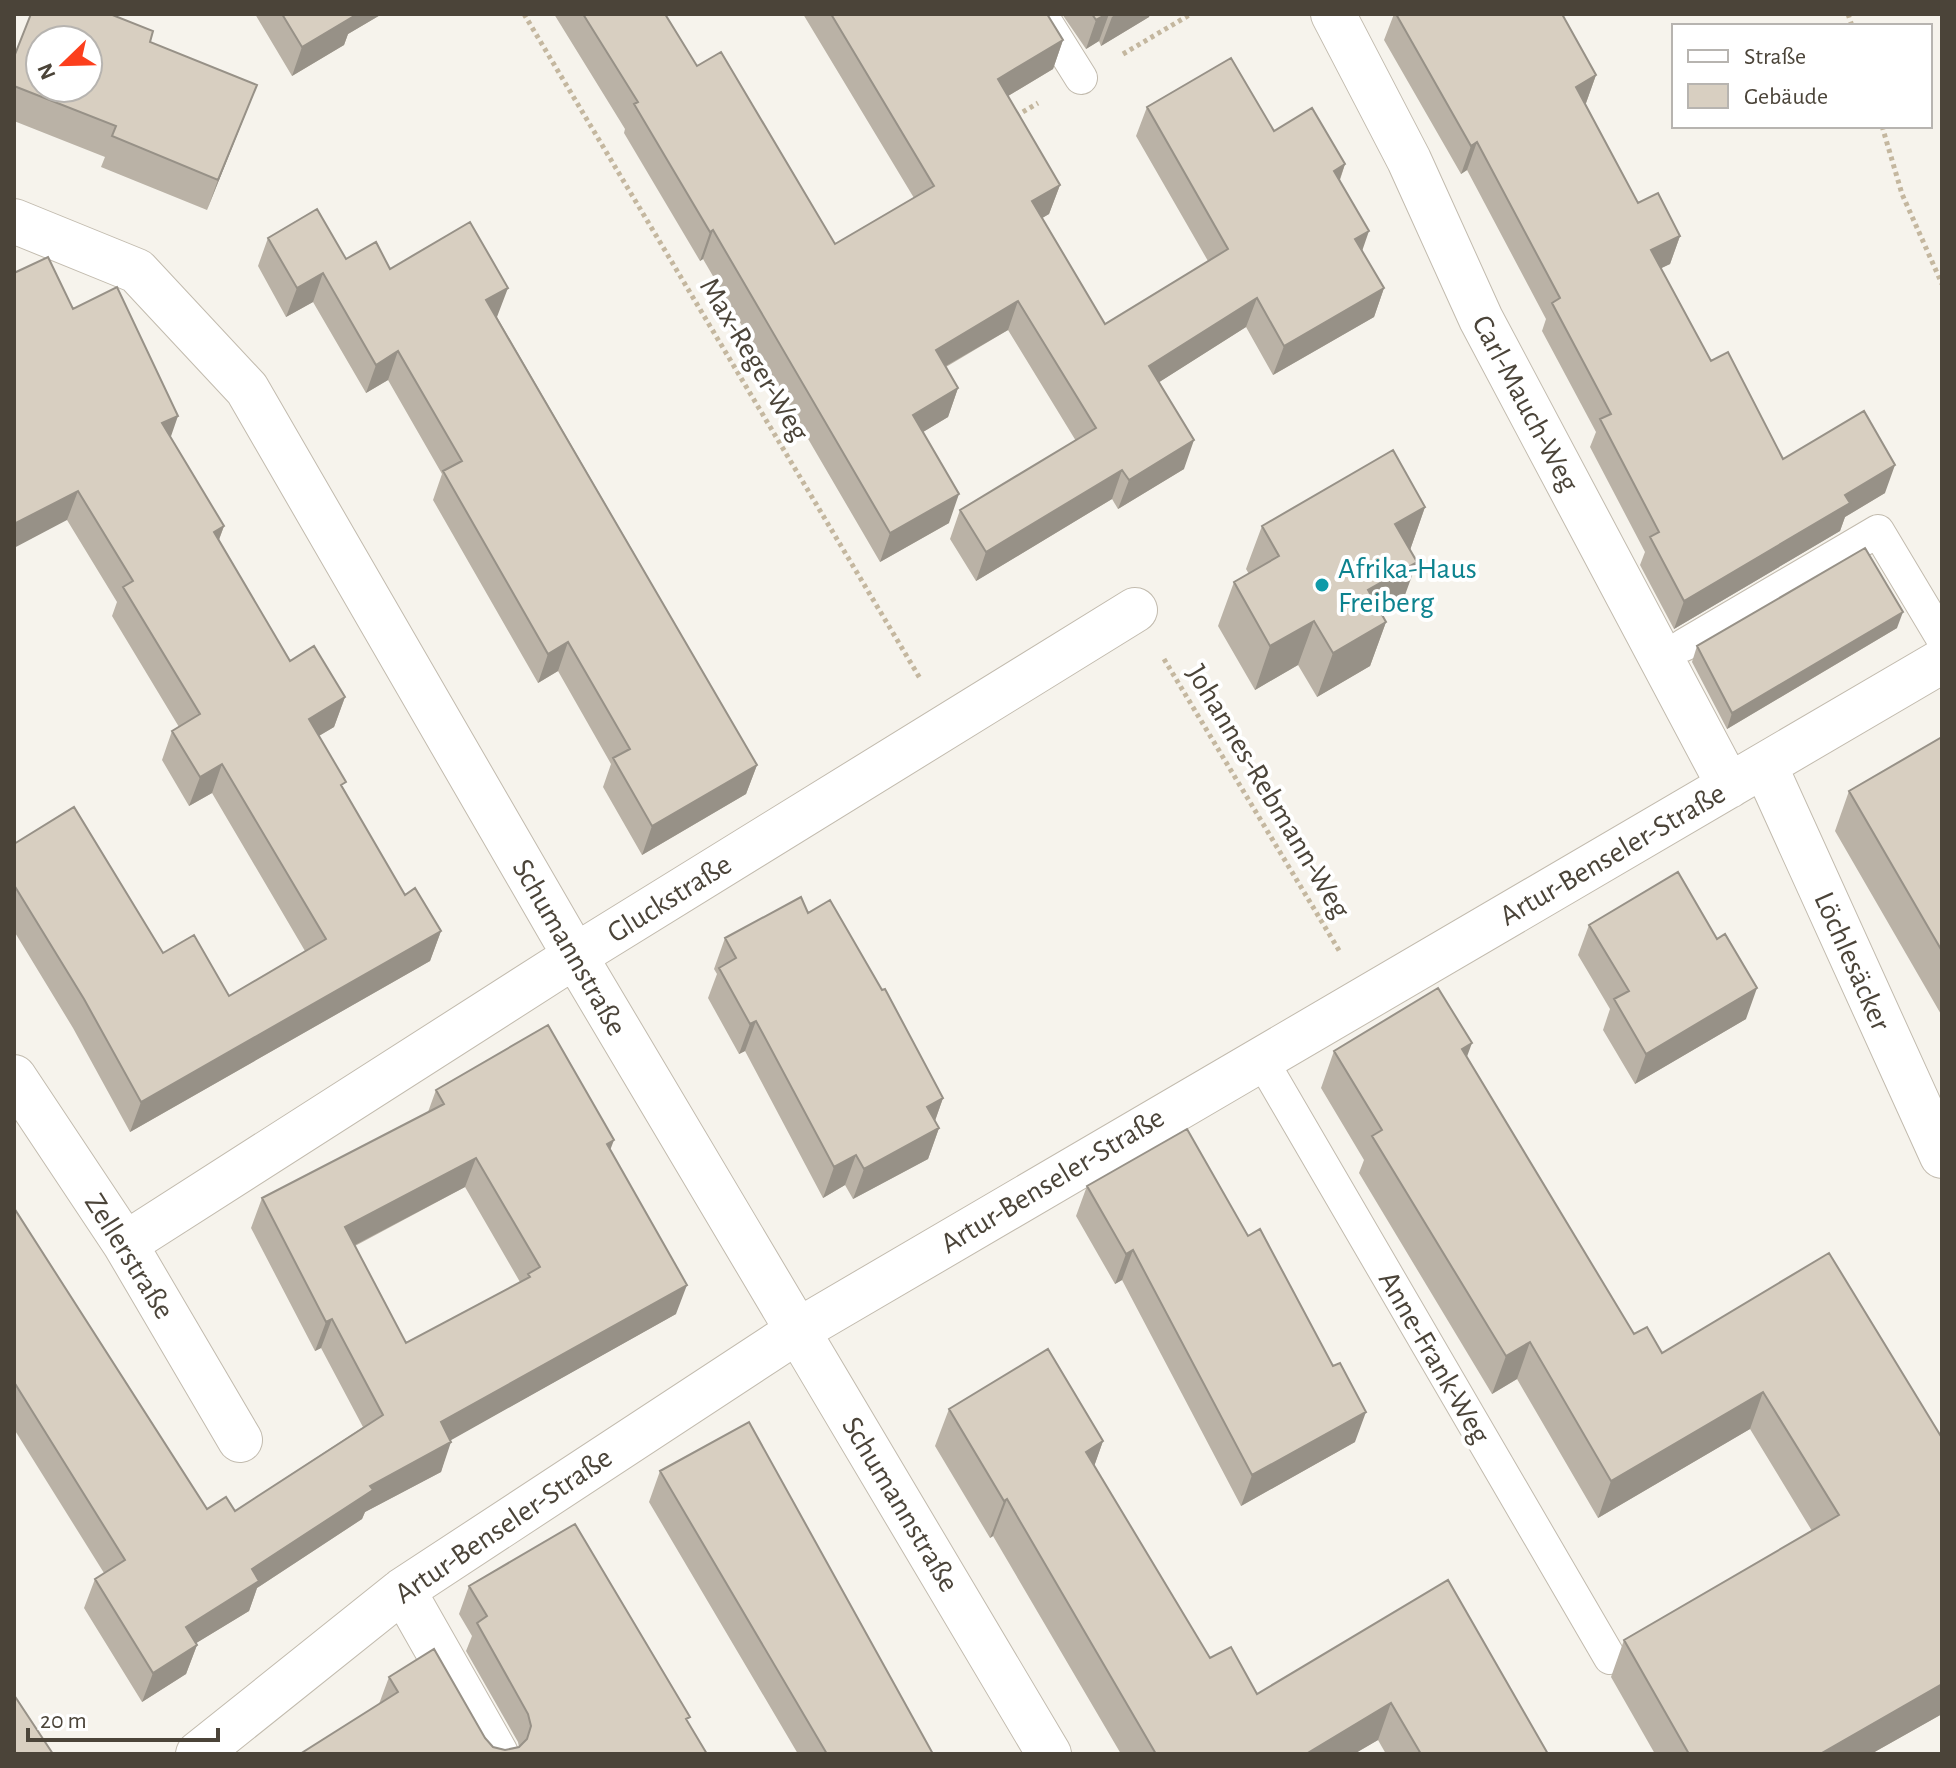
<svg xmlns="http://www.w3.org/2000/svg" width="1956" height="1768" viewBox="0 0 1956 1768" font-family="'Alegreya Sans',sans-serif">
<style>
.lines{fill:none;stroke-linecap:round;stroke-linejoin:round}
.lane-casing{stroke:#c2bbae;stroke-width:34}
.street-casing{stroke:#c2bbae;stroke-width:46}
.path{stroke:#c4b79f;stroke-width:5;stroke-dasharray:4 4;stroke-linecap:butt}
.lane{stroke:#fff;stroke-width:32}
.street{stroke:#fff;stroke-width:44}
.wall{fill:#bab2a6;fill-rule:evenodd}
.shaded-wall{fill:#979187}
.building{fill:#d8cfc1;stroke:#979187;stroke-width:2;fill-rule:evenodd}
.culture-dot{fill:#0f9aa8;stroke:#fff;stroke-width:3}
.labels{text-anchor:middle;stroke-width:8;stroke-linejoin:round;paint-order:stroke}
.street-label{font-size:30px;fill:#4b4439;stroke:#fff}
.culture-label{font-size:30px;fill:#0d838f;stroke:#fff;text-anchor:start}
</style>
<rect width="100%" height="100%" fill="#f6f3ec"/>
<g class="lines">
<defs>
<path id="lane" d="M 1041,14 L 1081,78
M 1684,645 L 1878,531 L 1942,638
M 1260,1057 L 1610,1658"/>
<path id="street" d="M 1333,14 L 1409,160 L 1481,319 L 1729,786
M 14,221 L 137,271 L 247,389 L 575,956 L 1049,1754
M 1765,766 L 1942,1156
M 14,1077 L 125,1244 L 240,1440
M 125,1244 L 575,956 L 1135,610
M 403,1590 L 496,1754
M 198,1754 L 403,1590 L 799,1330 L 1942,661"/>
</defs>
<!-- lane casing -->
<use href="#lane" class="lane-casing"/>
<!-- street casing -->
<use href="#street" class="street-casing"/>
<!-- path -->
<path class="path" d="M 524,14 L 921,680
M 1848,14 L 1852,26
M 1123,54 L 1191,14
M 1016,116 L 1038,103
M 1882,126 L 1902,194 L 1942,284
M 1164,659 L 1340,952"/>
<!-- lane -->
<use href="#lane" class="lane"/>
<!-- street -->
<use href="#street" class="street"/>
</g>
<!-- wall -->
<path class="wall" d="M 255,14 L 382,14 L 348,34 L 344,45 L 292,76 Z
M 554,14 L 665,14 L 697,66 L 835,244 L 914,198 L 803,14 L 1047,14 L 1063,40 L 1053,69 L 1008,96 L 1060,185 L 1049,214 L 1042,218 L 1105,324 L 1208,261 L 1136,136 L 1147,107 L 1274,131 L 1345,164 L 1340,180 L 1362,251 L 1384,288 L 1374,317 L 1273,375 L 1246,327 L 1159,382 L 1184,469 L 1118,509 L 1112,499 L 976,581 L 950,539 L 960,510 L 1076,441 L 1008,330 L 946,367 L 958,388 L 948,417 L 923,432 L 949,523 L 880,562 L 703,259 L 700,261 L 624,133 L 625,129 Z
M 1062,14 L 1150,14 L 1149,17 L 1101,46 L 1099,41 L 1086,49 Z
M 1394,14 L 1562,14 L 1596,75 L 1586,103 L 1585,104 L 1638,203 L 1680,236 L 1670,264 L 1661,268 L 1711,361 L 1783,459 L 1885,493 L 1845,517 L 1840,531 L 1674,629 L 1640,565 L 1645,552 L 1590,447 L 1596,432 L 1542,331 L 1546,319 L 1467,170 L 1461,174 L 1384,40 Z
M 150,42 L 257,85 L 207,210 L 101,167 L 105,157 L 14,121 L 14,57 Z
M 268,238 L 346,259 L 390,269 L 497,317 L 757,765 L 746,794 L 642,855 L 603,787 L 611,764 L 558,671 L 538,683 L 433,500 L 442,474 L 388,380 L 366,393 L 313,302 L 286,317 L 258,266 Z
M 73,309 L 170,438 L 224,526 L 219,540 L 290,661 L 345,697 L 334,727 L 319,736 L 344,790 L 405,895 L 441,931 L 430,961 L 130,1132 L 73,1028 L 14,931 L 14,844 L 163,953 L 229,996 L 305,951 L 212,793 L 189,806 L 162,760 L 172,731 L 179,727 L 112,616 L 117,602 L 67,520 Z
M 1425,507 L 1410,550 L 1401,606 L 1383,616 L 1386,622 L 1370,666 L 1317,697 L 1298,665 L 1255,690 L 1218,626 L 1234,582 L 1249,574 L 1246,569 L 1262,526 Z
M 1897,628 L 1727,729 L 1692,662 L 1697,646 Z
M 1942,737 L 1942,1016 L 1835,831 L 1849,791 Z
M 808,913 L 943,1098 L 935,1121 L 939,1128 L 928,1159 L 853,1199 L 845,1185 L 823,1198 L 745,1051 L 739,1054 L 708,998 L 717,974 L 714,969 L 725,938 Z
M 1589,925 L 1746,1019 L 1635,1084 L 1603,1030 L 1610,1009 L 1578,955 Z
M 1334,1051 L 1467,1057 L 1634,1334 L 1662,1353 L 1942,1438 L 1942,1714 L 1871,1754 L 1655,1754 L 1611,1677 L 1624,1640 L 1812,1531 L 1750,1429 L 1598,1518 L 1517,1379 L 1492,1394 L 1359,1173 L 1364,1160 L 1321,1088 Z
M 436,1090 L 610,1151 L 676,1314 L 450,1440 L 441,1472 L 365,1512 L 362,1519 L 257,1588 L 249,1611 L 196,1643 L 197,1645 L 186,1674 L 142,1702 L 84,1608 L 95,1579 L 104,1573 L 14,1429 L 14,1208 L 207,1509 L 235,1511 L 363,1427 L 321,1348 L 315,1351 L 251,1228 L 262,1198 L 428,1112 ZM 465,1187 L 520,1282 L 406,1343 L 355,1246 Z
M 1087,1186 L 1355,1442 L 1241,1506 L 1122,1280 L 1115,1284 L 1076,1216 Z
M 949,1409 L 1103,1441 L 1094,1466 L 1210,1658 L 1257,1694 L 1448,1580 L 1548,1754 L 1386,1754 L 1378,1740 L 1354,1754 L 1121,1754 L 993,1536 L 990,1538 L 935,1446 Z
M 660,1471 L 933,1754 L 798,1754 L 649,1502 Z
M 469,1586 L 688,1723 L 707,1754 L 300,1754 L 379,1704 L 389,1677 L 485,1738 L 493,1747 L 505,1750 L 519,1747 L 518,1742 L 466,1651 L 472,1636 L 459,1614 Z"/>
<!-- shaded-wall -->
<path class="shaded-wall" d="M 349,14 L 382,14 L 348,34 L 344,45 L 292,76 L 302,47 Z
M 1107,14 L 1109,14 L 1099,41 L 1086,49 L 1096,20 Z
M 1116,14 L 1150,14 L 1149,17 L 1101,46 L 1112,17 Z
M 1063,40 L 1053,69 L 988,108 L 998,79 Z
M 1596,75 L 1586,103 L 1566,115 L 1576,87 Z
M 257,85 L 207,210 L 218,180 Z
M 1477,142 L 1467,170 L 1461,174 L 1471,146 Z
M 1345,164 L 1335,193 L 1334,171 Z
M 1060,185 L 1049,214 L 1022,230 L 1032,201 Z
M 713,230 L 703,259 L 700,261 L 710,232 Z
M 1369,231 L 1359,260 L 1355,239 Z
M 1680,236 L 1670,264 L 1641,278 L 1651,250 Z
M 323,273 L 313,302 L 286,317 L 297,288 Z
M 508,288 L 497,317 L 476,329 L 486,300 Z
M 1384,288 L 1374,317 L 1273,375 L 1284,346 Z
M 1257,298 L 1246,327 L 1139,395 L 1149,366 Z
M 1018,301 L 1008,330 L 925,378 L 936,350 Z
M 398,351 L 388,380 L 366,393 L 376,365 Z
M 958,388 L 948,417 L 903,444 L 913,415 Z
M 178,416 L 168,445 L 162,423 Z
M 1194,440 L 1184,469 L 1118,509 L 1129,480 Z
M 1895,465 L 1885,493 L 1845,517 L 1840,531 L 1674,629 L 1684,601 L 1845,495 Z
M 1122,470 L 1112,499 L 976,581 L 986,552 Z
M 78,491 L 67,520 L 14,548 L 14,524 Z
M 959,494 L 949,523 L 880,562 L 890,533 Z
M 1425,507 L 1410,550 L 1395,524 Z
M 224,526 L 213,555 L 214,532 Z
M 1417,562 L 1401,606 L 1352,634 L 1368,590 Z
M 1903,612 L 1897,628 L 1727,729 L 1732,713 Z
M 1314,621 L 1298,665 L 1255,690 L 1270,646 Z
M 1386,622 L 1370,666 L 1317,697 L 1333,653 Z
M 568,642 L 558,671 L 538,683 L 548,654 Z
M 345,697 L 334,727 L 298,748 L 309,719 Z
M 222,764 L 212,793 L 189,806 L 200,777 Z
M 757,765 L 746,794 L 642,855 L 652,826 Z
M 441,931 L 430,961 L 130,1132 L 141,1102 Z
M 1757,988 L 1746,1019 L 1635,1084 L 1646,1054 Z
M 756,1021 L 745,1051 L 739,1054 L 750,1024 Z
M 1472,1043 L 1458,1081 L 1462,1049 Z
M 943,1098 L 932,1129 L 927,1107 Z
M 939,1128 L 928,1159 L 853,1199 L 864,1169 Z
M 614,1140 L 603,1169 L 607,1144 Z
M 856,1155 L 845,1185 L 823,1198 L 834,1167 Z
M 476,1158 L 465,1187 L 334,1256 L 345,1227 Z
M 1133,1250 L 1122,1280 L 1115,1284 L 1126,1254 Z
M 687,1285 L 676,1314 L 430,1452 L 441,1422 Z
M 332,1319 L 321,1348 L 315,1351 L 326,1322 Z
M 1530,1342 L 1517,1379 L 1492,1394 L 1506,1356 Z
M 1763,1392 L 1750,1429 L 1598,1518 L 1611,1481 Z
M 1366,1412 L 1355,1442 L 1241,1506 L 1252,1475 Z
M 1103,1441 L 1090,1478 L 1086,1452 Z
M 451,1442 L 441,1472 L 365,1512 L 362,1519 L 257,1588 L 249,1611 L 175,1656 L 186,1627 L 252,1569 L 370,1486 Z
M 1007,1499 L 993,1536 L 990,1538 L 1004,1501 Z
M 197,1645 L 186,1674 L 142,1702 L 153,1673 Z
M 1942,1684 L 1942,1714 L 1871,1754 L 1820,1754 Z
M 1391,1703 L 1378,1740 L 1354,1754 L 1306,1754 Z"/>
<!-- building -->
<path class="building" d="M 31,14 L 110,14 L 153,31 L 150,42 L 257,85 L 218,180 L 112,136 L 116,126 L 14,86 L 14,57 ZM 40,40 L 88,40 L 88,88 L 40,88 Z
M 282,14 L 353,14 L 354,16 L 302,47 Z
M 583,14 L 665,14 L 697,66 L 721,52 L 835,244 L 934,186 L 831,14 L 1047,14 L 1063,40 L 998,79 L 1060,185 L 1032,201 L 1105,324 L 1228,249 L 1147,107 L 1231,58 L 1274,131 L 1312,108 L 1345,164 L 1334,171 L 1369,231 L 1355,239 L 1384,288 L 1284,346 L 1257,298 L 1149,366 L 1194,440 L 1129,480 L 1122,470 L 986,552 L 960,510 L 1096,428 L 1018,301 L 936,350 L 958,388 L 913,415 L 959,494 L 890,533 L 713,230 L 710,232 L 634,104 L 638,102 Z
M 1092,14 L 1107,14 L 1096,20 Z
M 1396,14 L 1562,14 L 1596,75 L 1576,87 L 1638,203 L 1658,193 L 1680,236 L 1651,250 L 1711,361 L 1728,352 L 1783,459 L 1864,411 L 1895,465 L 1845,495 L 1850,503 L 1684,601 L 1650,537 L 1659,532 L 1600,419 L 1611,414 L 1552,303 L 1560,298 L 1477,142 L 1471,146 Z
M 317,209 L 346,259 L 376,242 L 390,269 L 470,222 L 508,288 L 486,300 L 757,765 L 652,826 L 613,758 L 630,749 L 568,642 L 548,654 L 443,471 L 462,461 L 398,351 L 376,365 L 323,273 L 297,288 L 268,238 Z
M 48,257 L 73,309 L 117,287 L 178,416 L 162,423 L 224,526 L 214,532 L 290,661 L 314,646 L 345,697 L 309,719 L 346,782 L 341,785 L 405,895 L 415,888 L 441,931 L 141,1102 L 84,999 L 14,885 L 14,844 L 74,807 L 163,953 L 194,935 L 229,996 L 326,939 L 222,764 L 200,777 L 172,731 L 200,714 L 123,587 L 133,581 L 78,491 L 14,524 L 14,273 Z
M 1393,450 L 1425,507 L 1395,524 L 1417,562 L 1368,590 L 1386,622 L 1333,653 L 1314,621 L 1270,646 L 1234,582 L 1279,556 L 1262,526 Z
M 1865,548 L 1903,612 L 1732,713 L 1697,646 Z
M 1942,737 L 1942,951 L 1849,791 Z
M 1678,872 L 1717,939 L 1725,934 L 1757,988 L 1646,1054 L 1614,999 L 1629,991 L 1589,925 Z
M 801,897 L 808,913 L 830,900 L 882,990 L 885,989 L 943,1098 L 927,1107 L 939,1128 L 864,1169 L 856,1155 L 834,1167 L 756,1021 L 750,1024 L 719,968 L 736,958 L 725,938 Z
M 1438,988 L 1472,1043 L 1462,1049 L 1634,1334 L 1647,1327 L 1662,1353 L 1829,1253 L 1942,1438 L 1942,1684 L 1820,1754 L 1689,1754 L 1624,1640 L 1839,1515 L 1763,1392 L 1611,1481 L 1530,1342 L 1506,1356 L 1372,1136 L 1382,1130 L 1334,1051 Z
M 548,1025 L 614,1140 L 607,1144 L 687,1285 L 441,1422 L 451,1442 L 370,1486 L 373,1490 L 252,1569 L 259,1581 L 186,1627 L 197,1645 L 153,1673 L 95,1579 L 125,1560 L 14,1382 L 14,1208 L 207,1509 L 226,1497 L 235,1511 L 383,1415 L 332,1319 L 326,1322 L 262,1198 L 444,1104 L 436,1090 ZM 476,1158 L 540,1267 L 528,1274 L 530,1277 L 406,1343 L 345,1227 Z
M 1187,1129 L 1248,1236 L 1260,1229 L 1333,1366 L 1340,1363 L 1366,1412 L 1252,1475 L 1133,1250 L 1126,1254 L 1087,1186 Z
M 1048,1349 L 1103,1441 L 1086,1452 L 1210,1658 L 1231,1647 L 1257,1694 L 1448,1580 L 1548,1754 L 1421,1754 L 1391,1703 L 1306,1754 L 1156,1754 L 1007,1499 L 1004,1501 L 949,1409 Z
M 749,1422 L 933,1754 L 827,1754 L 660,1471 Z
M 575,1524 L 690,1717 L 686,1719 L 707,1754 L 300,1754 L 398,1692 L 389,1677 L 434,1649 L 485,1738 L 493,1747 L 505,1750 L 519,1747 L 527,1739 L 531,1726 L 528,1714 L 477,1623 L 487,1616 L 469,1586 Z
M 14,1695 L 53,1754 L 14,1754 Z"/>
<!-- markers -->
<circle class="culture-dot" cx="1322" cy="585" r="8"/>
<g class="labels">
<!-- street labels -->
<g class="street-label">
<text transform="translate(755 359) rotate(59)" y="10">Max-Reger-Weg</text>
<text transform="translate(1526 403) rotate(62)" y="10">Carl-Mauch-Weg</text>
<text transform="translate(1269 791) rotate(59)" y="10">Johannes-Rebmann-Weg</text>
<text transform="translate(1612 854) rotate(-30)" y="10">Artur-Benseler-Straße</text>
<text transform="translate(669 898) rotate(-32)" y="10">Gluckstraße</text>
<text transform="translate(570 947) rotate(60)" y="10">Schumannstraße</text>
<text transform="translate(1853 961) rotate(66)" y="10">Löchlesäcker</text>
<text transform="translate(1052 1180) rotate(-31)" y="10">Artur-Benseler-Straße</text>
<text transform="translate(130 1256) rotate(58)" y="10">Zellerstraße</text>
<text transform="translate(1435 1357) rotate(60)" y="10">Anne-Frank-Weg</text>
<text transform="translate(901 1504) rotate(59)" y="10">Schumannstraße</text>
<text transform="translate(503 1525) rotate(-34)" y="10">Artur-Benseler-Straße</text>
</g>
<!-- culture labels -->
<g class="culture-label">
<text x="1338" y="578">Afrika-Haus<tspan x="1338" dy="34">Freiberg</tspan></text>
</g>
</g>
<!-- border -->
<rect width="1956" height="1768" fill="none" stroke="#4b4439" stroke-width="32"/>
<!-- legend -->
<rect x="1672" y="24" width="260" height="104" fill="#ffffff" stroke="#b7b4b0" stroke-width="2"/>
<rect x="1688" y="50" width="40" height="12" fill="#ffffff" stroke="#b7b4b0" stroke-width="2"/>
<text x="1744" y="64" font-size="24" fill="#4b4439">Straße</text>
<rect x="1688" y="84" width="40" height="24" fill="#d8cfc1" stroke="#b7b4b0" stroke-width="2"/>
<text x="1744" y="104" font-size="24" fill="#4b4439">Gebäude</text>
<!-- north arrow -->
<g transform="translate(64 64) rotate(247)"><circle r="38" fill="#ffffff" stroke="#b7b4b0" stroke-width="2"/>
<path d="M0-6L14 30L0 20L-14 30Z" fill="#fc3f1d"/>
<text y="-12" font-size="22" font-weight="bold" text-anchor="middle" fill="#4b4439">N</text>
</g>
<!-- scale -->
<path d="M28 1728v12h190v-12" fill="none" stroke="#4b4439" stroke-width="4"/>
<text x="40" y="1728" font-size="24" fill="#4b4439" stroke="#ffffff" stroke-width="6" paint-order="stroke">20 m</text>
</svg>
